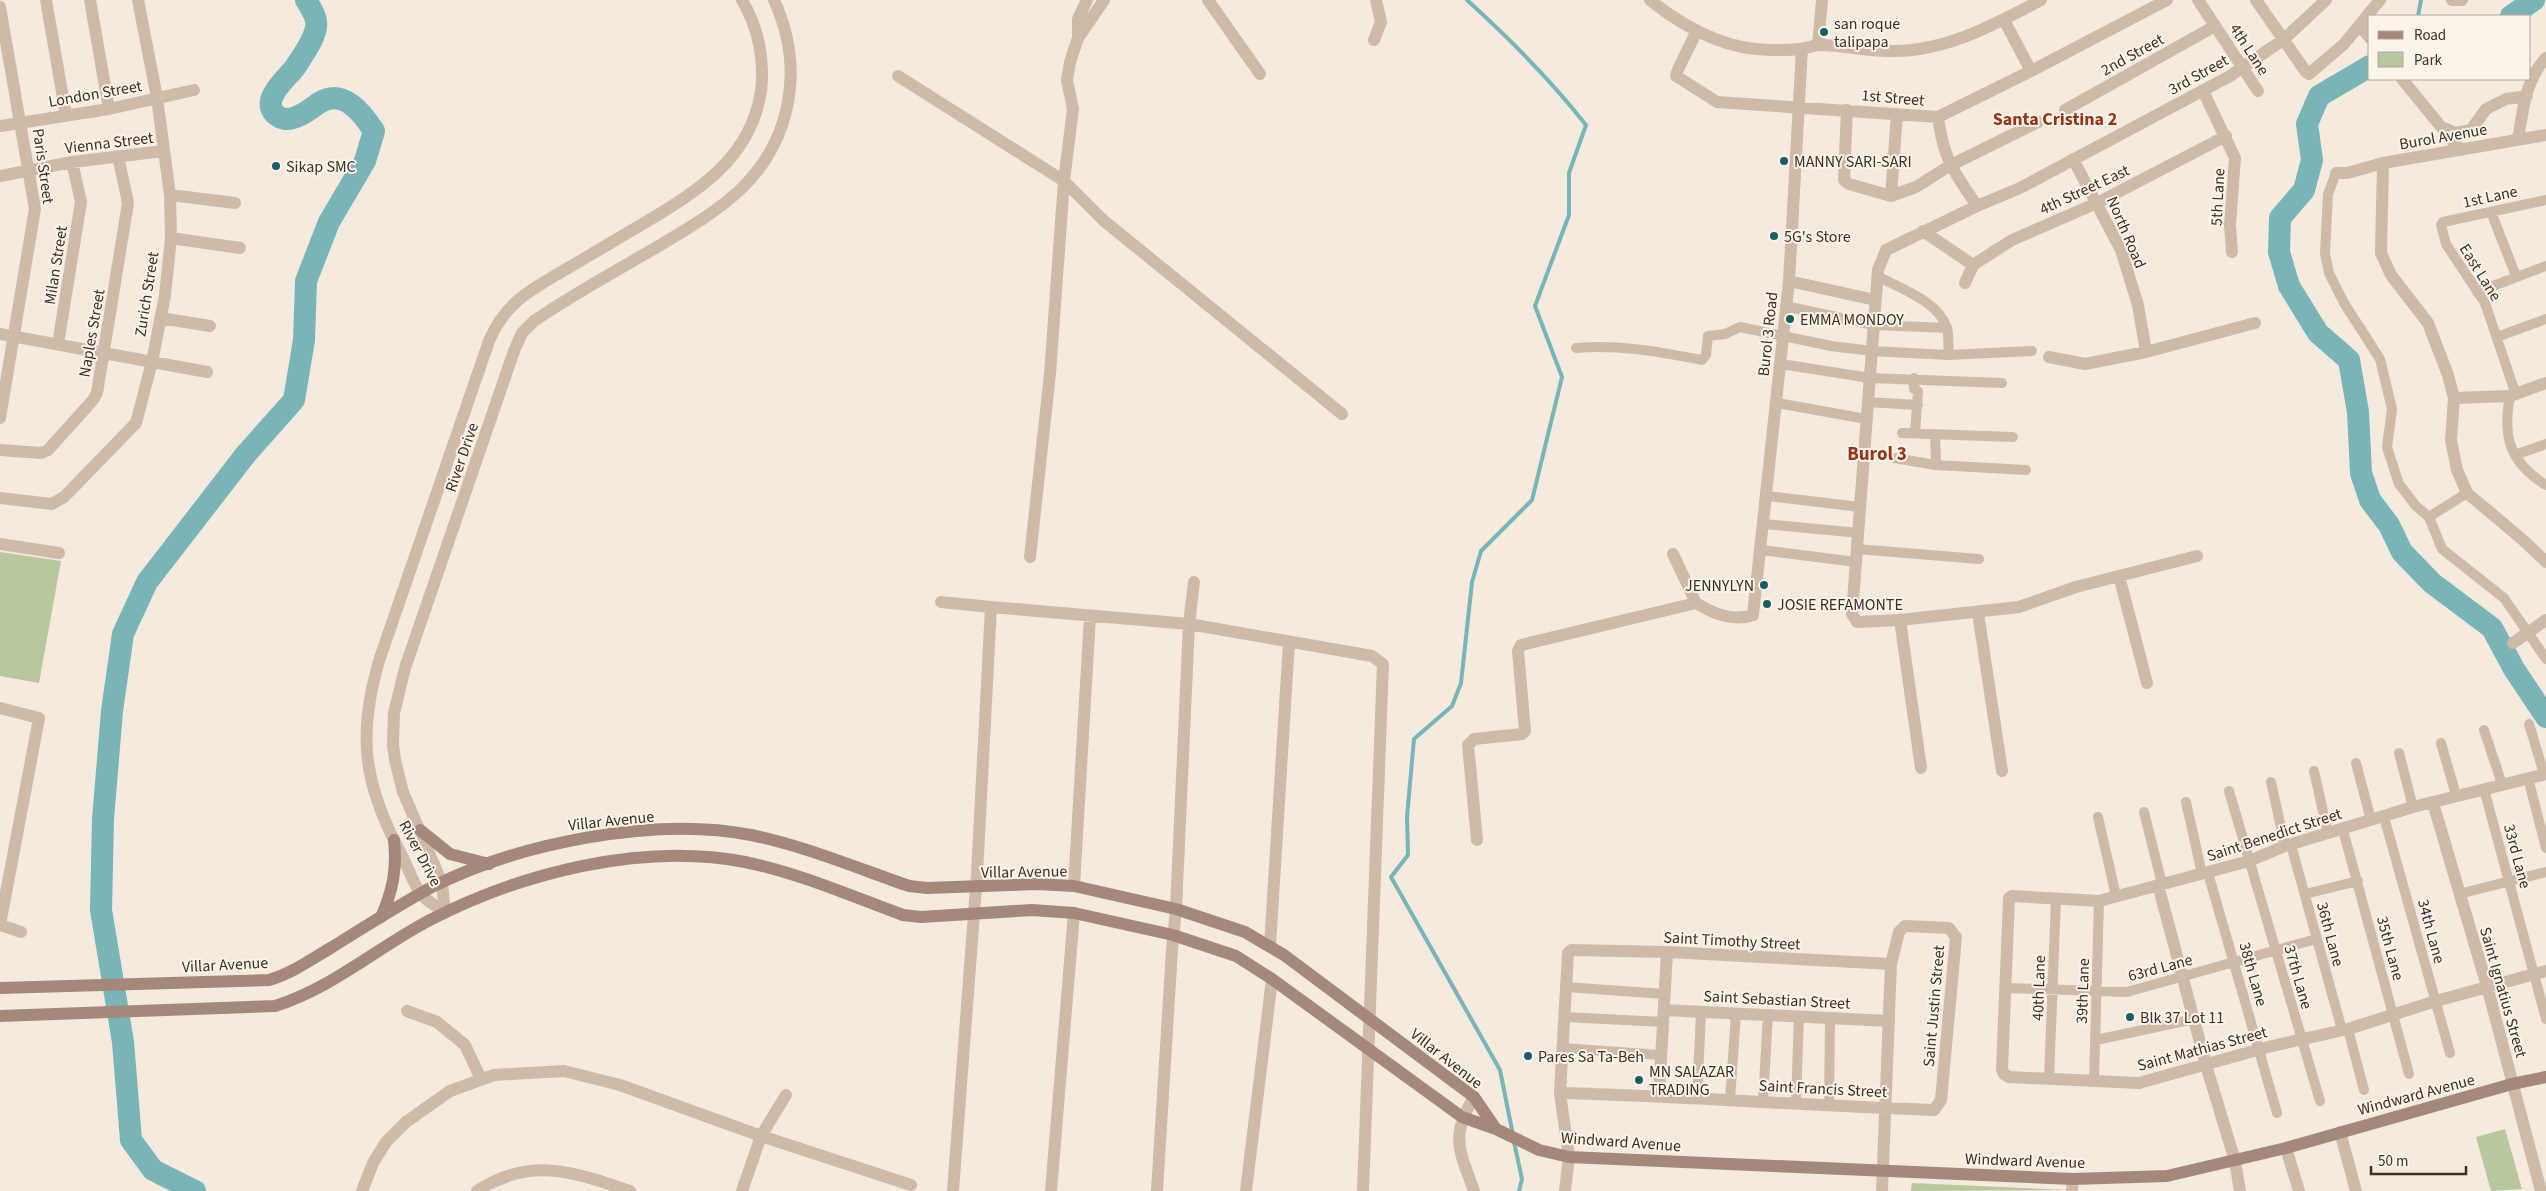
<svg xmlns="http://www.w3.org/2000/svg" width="2546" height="1191" viewBox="0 0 2546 1191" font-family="'Source Sans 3',sans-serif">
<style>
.green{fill:#b9c79c}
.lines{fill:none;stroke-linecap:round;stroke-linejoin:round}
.stream{stroke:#79b4b6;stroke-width:4}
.river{stroke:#79b4b6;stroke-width:22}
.pedestrian{stroke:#cfbaa8;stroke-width:10}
.minor{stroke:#cfbaa8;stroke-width:12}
.tertiary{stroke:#cfbaa8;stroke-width:12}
.secondary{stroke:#a48879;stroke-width:12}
.poi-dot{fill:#195e63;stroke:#fcf4eb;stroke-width:2}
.labels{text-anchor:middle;stroke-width:4;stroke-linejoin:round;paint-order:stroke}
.poi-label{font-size:16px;fill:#3c2f29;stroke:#fcf4eb;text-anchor:start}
.street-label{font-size:16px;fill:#3c2f29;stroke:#fcf4eb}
.neighbourhood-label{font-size:18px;font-weight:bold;fill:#943418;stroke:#fcf4eb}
.quarter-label{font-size:19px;font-weight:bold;fill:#943418;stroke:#fcf4eb}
</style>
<rect width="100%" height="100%" fill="#f5eade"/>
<!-- green -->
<path class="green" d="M 0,552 L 61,561 L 39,683 L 0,676 Z
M 2505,1129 L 2522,1189 L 2491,1191 L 2476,1137 Z
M 1912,1183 L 2068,1190 L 1911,1191 Z"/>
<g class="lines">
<!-- stream -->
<path class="stream" d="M 1467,0 C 1510,39 1550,79 1586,125 L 1569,173 L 1569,215 L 1535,306 L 1562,377 L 1532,500 L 1481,551 L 1472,582 L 1461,683 L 1452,706 L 1414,739 L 1407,817 L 1408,855 L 1391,877 L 1500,1070 L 1513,1135
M 2418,16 L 2421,0
M 1514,1142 L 1522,1179 L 1519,1191"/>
<!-- river -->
<path class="river" d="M 2511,16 L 2534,0
M 2370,66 L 2319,96 L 2307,124 L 2312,160 L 2304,190 L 2280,218 L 2279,252 L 2289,286 L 2318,333 L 2349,360 L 2358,412 L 2361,473 L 2370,500 L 2389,525 L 2402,552 L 2432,583 L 2492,628 L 2514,669 L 2546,717
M 195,1191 L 153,1170 L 131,1140 L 123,1042 L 101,910 L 103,819 L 112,711 L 123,634 L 147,582 L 246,454 L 294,400 L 304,340 L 306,281 L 329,222 L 365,161 L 374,131 C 363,114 343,87 319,103 C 310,109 304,115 293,118 C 288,120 280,119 275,114 C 260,98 289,77 296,66 C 304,53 321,32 315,17 C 313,11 309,5 306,0"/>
<!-- pedestrian -->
<path class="pedestrian" d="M 2336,173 L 2328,194 L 2325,253 L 2329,273 L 2344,303 L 2380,359 L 2392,409 L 2387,447 L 2399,484 L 2416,506 L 2429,517 L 2467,493
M 2491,212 L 2516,276
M 1877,276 C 1900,288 1938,301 1947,328 C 1949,336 1948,347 1949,355
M 2477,292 L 2546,266
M 1785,306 L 1874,325 L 1947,328
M 2497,337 L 2546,319
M 1576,348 C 1619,344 1660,352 1702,360 L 1706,355 L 1708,336 L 1725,334 L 1740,327 L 1831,346 L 1872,351 L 1949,355 L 2032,351
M 1781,364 L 1870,378 L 2002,383
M 1914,378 L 1914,389 L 1918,391 L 1915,433
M 2516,395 L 2485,303 L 2446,244 L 2441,225 L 2443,222 L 2546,200
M 2510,396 C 2502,437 2510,463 2546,485
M 1867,402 L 1918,405
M 1777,403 L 1866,419
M 1902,433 L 2013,437
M 1935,434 L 1936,465
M 2515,455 L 2546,444
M 1894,458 L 1936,465 L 2026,470
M 1767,496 L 1860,507
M 2429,517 L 2442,549 L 2504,598 L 2546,659
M 1764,524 L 1859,533
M 1857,549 L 1979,559
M 1761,550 L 1856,562
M 2529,724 L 2544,774
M 2484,730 L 2502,784
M 2441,743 L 2456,795
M 2399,753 L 2413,807
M 2356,763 L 2371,820
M 2314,771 L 2328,834
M 2528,778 L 2546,848
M 2271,782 L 2285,846
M 2484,789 L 2546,1019
M 2229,791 L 2320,1101
M 2186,802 L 2202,874
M 2144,812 L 2162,884
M 2098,817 L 2116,896
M 2384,817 L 2450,1053
M 2343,830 L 2409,1074
M 2291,845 L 2342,1030
M 2208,873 L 2277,1113
M 2305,894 L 2358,881
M 2459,894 L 2546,872
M 1566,987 L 1664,994
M 2007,988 L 2127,992 L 2316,939
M 1564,1017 L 1664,1022
M 2348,1029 L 2364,1090
M 2096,1040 L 2194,1019
M 1564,1048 L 1660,1055
M 2049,1079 L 2056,899
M 2094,1081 L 2099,901
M 1697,1098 L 1701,1012
M 1730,1100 L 1736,1013
M 1763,1102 L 1768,1014
M 1796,1103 L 1799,1016
M 1829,1105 L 1830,1017"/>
<!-- minor -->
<path class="minor" d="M 46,0 L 66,115
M 90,0 L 109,109
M 1208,0 L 1260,74
M 2198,0 L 2258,91
M 2256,0 L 2306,72 L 2309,74 L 2344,44 L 2380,0
M 2452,0 L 2462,0
M 2004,20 L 2031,71
M 2360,26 L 2370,38
M 1696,32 C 1693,41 1676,70 1676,76 L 1717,102 L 1938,117 L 2031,71 L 2167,0
M 1078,38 L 1104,0
M 1374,40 L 1381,22 L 1376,0
M 1818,45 L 1822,0
M 898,76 L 1064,181 L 1103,220 L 1342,414
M 2402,79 L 2460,150
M 2203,91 L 2235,158 L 2230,225 L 2232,252
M 1847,110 L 1844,180 L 1849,184 L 1891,196 L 1916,187 L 1949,166 L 2038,122
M 2065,110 L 2215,26
M 1938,117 C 1944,161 1953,170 1977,206
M 0,126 L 109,109 L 194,90
M 2444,128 L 2456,133 L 2471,130 L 2486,109 L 2506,99 L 2527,96
M 2518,139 C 2523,111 2525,80 2546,58
M 2073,159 L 2121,250 L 2138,305 L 2146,352
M 2336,173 L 2347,173 L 2383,163
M 0,176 L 72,162 L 164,151
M 170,195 L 235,203
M 1891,196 L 1897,114
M 1923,231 L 1973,265
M 171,238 L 240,248
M 1789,281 L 1875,300
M 1965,283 L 1973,265 L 2012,240 L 2097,203 L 2226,136
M 160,318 L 210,326
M 0,334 L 207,372
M 58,344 L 81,202 L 72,162
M 2049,357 L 2085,364 L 2146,352 L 2255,323
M 2454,398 L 2510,396 L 2546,383
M 0,450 L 41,453 L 48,450 L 93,400 L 97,393 L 128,203 L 118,156
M 0,498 L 52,504 L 64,497 L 136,423 L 152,362 L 165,295 L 171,238 L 170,195 L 157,98 L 138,0
M 0,544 L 59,553
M 1673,554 L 1696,603 C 1712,613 1734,622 1753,615 L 1789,281 L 1802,49
M 2197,556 L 2076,587 L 2019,607 L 1900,620 L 1857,622 L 1852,614 L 1878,270 L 1886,250 L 1977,206 L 2020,188 L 2230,76 L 2283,40 L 2326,0
M 1030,557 L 1050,374 L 1064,181 L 1073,109 L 1067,80 L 1070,62 L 1078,38 L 1078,19 L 1087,0
M 2119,576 L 2147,683
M 941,602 L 991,607
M 1978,613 L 2002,771
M 1900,620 L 1921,768
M 2513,643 L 2546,620
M 0,708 L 39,718 L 0,925
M 2546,774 L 2413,807 L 2285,846 L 2249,861 L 2099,901 L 2012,896 L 2009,898 L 2002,1069 L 2004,1074 L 2009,1077 L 2139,1083 L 2268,1047 L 2348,1029 L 2436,1001 L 2546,971
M 2433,803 L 2487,986 L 2541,1191
M 1477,840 L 1468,745 L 1474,739 L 1522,734 L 1525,731 L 1518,651 L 1521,645 L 1696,603
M 2158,885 L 2206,1065 L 2235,1161 L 2240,1191
M 1074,886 L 1090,616
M 0,925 L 21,932
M 1270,945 L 1289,642
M 1664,1010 L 1889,1021
M 407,1011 L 437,1022 L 465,1045 L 481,1079
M 1560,1093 C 1685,1096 1809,1106 1934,1110 L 1941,1100 L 1956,937 L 1949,928 L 1905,926 L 1899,932 L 1891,964 L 1882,1191
M 1659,1095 L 1667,952
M 2340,1132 L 2356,1191
M 2286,1148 L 2299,1191
M 362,1191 L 373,1163 L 386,1142 L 406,1122 L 450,1091 L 494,1075 L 564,1071 L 620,1085 L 761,1136 L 911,1185
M 477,1191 C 531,1156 574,1172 630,1191
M 742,1191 L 761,1136 L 786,1095
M 953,1191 L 977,874 L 991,607 L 1189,624 L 1372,656 L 1383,664 L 1363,1191
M 1051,1191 L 1074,913
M 1157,1191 L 1172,950 L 1176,909 L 1189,624 L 1194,582
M 1246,1191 L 1272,979
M 1474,1191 C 1459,1149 1450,1137 1474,1097
M 1565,1191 L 1569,1157 L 1560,1093 L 1568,953 L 1571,950 L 1667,952 L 1891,964
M 2072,1191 L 2073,1179"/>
<!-- tertiary -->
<path class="tertiary" d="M 1650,0 C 1685,28 1725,50 1771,50 C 1781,50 1791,50 1801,49 C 1807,48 1814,45 1820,45 C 1843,45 1865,51 1888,51 C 1943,53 1994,25 2041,0
M 0,7 L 35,209 L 0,418
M 2546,135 L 2383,163 L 2381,253 L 2391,275 L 2428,323 L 2448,375 L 2454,398 L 2451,440 L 2457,470 L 2467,493 L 2523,540 L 2546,562
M 445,913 C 437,907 427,901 421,894 C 413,884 407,864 400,852 C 363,782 357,734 380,658 L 489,341 C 506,301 532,289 568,268 C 594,253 620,237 646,222 C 699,190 751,158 761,91 C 765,60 758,27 742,0
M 445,913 L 442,883 L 403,792 L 395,760 L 393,745 L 394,713 L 405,668 L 514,351 L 522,333 L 534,321 C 573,294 616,271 657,247 C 717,211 771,181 787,107 C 795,70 790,35 774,0"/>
<!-- secondary -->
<path class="secondary" d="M 420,830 L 450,854 L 489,864
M 381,917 C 393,891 397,868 394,840
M 0,988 L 269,980 C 290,974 309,961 329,949 C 363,928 397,906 432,887 C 519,843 655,816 751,835 C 805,846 857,868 909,886 L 927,888 L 1037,884 L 1074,886 L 1176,909 L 1245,932 L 1284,955 L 1474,1097 L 1496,1129
M 0,1016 L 275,1006 C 331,989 378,947 430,920 C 521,873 642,842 745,862 C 799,873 851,896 903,915 L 921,917 L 1032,910 L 1074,913 L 1173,935 L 1236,956 L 1272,979 L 1462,1117 L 1496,1129 L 1539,1150 L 1569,1157 L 2073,1179 L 2167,1176 L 2286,1148 L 2512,1084 L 2546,1077"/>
</g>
<!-- markers -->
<g class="poi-dot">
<circle cx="1824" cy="32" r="5"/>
<circle cx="1784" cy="161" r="5"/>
<circle cx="276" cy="166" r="5"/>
<circle cx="1774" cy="236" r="5"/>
<circle cx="1790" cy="319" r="5"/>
<circle cx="1764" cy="585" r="5"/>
<circle cx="1767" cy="604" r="5"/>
<circle cx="2130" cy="1017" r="5"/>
<circle cx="1528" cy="1056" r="5"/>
<circle cx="1639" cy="1080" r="5"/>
</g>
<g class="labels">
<!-- poi labels -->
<g class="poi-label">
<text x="1834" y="29">san roque<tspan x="1834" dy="18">talipapa</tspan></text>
<text x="1794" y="167">MANNY SARI-SARI</text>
<text x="286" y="172">Sikap SMC</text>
<text x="1784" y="242">5G's Store</text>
<text x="1800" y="325">EMMA MONDOY</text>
<text x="1754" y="591" text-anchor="end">JENNYLYN</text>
<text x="1777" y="610">JOSIE REFAMONTE</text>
<text x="2140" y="1023">Blk 37 Lot 11</text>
<text x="1538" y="1062">Pares Sa Ta-Beh</text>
<text x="1649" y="1077">MN SALAZAR<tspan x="1649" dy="18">TRADING</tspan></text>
</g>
<!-- street labels -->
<g class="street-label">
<text transform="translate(2250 49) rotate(57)" y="6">4th Lane</text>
<text transform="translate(2132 54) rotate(-29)" y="6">2nd Street</text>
<text transform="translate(2198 74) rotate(-29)" y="6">3rd Street</text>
<text transform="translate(95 93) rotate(-10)" y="6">London Street</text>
<text transform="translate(1893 97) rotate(5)" y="6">1st Street</text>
<text transform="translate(2443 136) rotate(-10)" y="6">Burol Avenue</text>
<text transform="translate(109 142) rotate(-7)" y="6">Vienna Street</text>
<text transform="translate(44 166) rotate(82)" y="6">Paris Street</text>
<text transform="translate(2084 189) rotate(-25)" y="6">4th Street East</text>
<text transform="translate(2490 196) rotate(-12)" y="6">1st Lane</text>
<text transform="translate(2217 197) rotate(-87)" y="6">5th Lane</text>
<text transform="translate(2127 232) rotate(67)" y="6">North Road</text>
<text transform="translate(55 265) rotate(-81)" y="6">Milan Street</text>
<text transform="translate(2481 272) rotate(58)" y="6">East Lane</text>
<text transform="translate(146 294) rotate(-81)" y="6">Zurich Street</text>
<text transform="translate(91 333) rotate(-80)" y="6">Naples Street</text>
<text transform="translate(1767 334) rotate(-84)" y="6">Burol 3 Road</text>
<text transform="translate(461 457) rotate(-71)" y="6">River Drive</text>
<text transform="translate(611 820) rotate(-6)" y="6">Villar Avenue</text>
<text transform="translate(2274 834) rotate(-18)" y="6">Saint Benedict Street</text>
<text transform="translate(421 853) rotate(62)" y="6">River Drive</text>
<text transform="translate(2518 856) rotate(75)" y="6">33rd Lane</text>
<text transform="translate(1024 871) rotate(-1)" y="6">Villar Avenue</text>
<text transform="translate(2432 931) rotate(75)" y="6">34th Lane</text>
<text transform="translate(2331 934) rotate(75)" y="6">36th Lane</text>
<text transform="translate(1732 940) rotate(3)" y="6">Saint Timothy Street</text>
<text transform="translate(2391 948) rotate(75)" y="6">35th Lane</text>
<text transform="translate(225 964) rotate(-3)" y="6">Villar Avenue</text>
<text transform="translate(2160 967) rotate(-15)" y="6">63rd Lane</text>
<text transform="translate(2254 974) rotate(74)" y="6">38th Lane</text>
<text transform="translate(2299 977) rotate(74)" y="6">37th Lane</text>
<text transform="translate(2038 988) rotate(-88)" y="6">40th Lane</text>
<text transform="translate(2082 991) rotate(-88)" y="6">39th Lane</text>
<text transform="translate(2504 992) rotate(74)" y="6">Saint Ignatius Street</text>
<text transform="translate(1777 999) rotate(3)" y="6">Saint Sebastian Street</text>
<text transform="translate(1933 1006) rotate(-85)" y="6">Saint Justin Street</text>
<text transform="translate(2202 1048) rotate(-15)" y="6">Saint Mathias Street</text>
<text transform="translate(1447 1058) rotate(38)" y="6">Villar Avenue</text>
<text transform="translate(1823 1088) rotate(3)" y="6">Saint Francis Street</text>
<text transform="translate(2416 1094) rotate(-15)" y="6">Windward Avenue</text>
<text transform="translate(1621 1141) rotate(4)" y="6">Windward Avenue</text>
<text transform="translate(2025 1160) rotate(2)" y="6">Windward Avenue</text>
</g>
<!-- neighbourhood labels -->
<g class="neighbourhood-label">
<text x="2055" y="125">Santa Cristina 2</text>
</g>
<!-- quarter labels -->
<g class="quarter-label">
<text x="1877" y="460">Burol 3</text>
</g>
</g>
<!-- legend -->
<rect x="2368" y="15" width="162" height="65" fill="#fcf4eb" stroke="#afa59d"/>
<rect x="2378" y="31" width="25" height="8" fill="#a48879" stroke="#afa59d"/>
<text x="2414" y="40" font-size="15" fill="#3c2f29">Road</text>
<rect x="2378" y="52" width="25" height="15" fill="#b9c79c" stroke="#afa59d"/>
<text x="2414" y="65" font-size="15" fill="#3c2f29">Park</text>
<!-- scale -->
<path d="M2371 1166v8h95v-8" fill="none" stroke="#3c2f29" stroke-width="2.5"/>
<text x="2378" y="1166" font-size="15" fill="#3c2f29" stroke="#fcf4eb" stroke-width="4" paint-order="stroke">50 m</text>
</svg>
